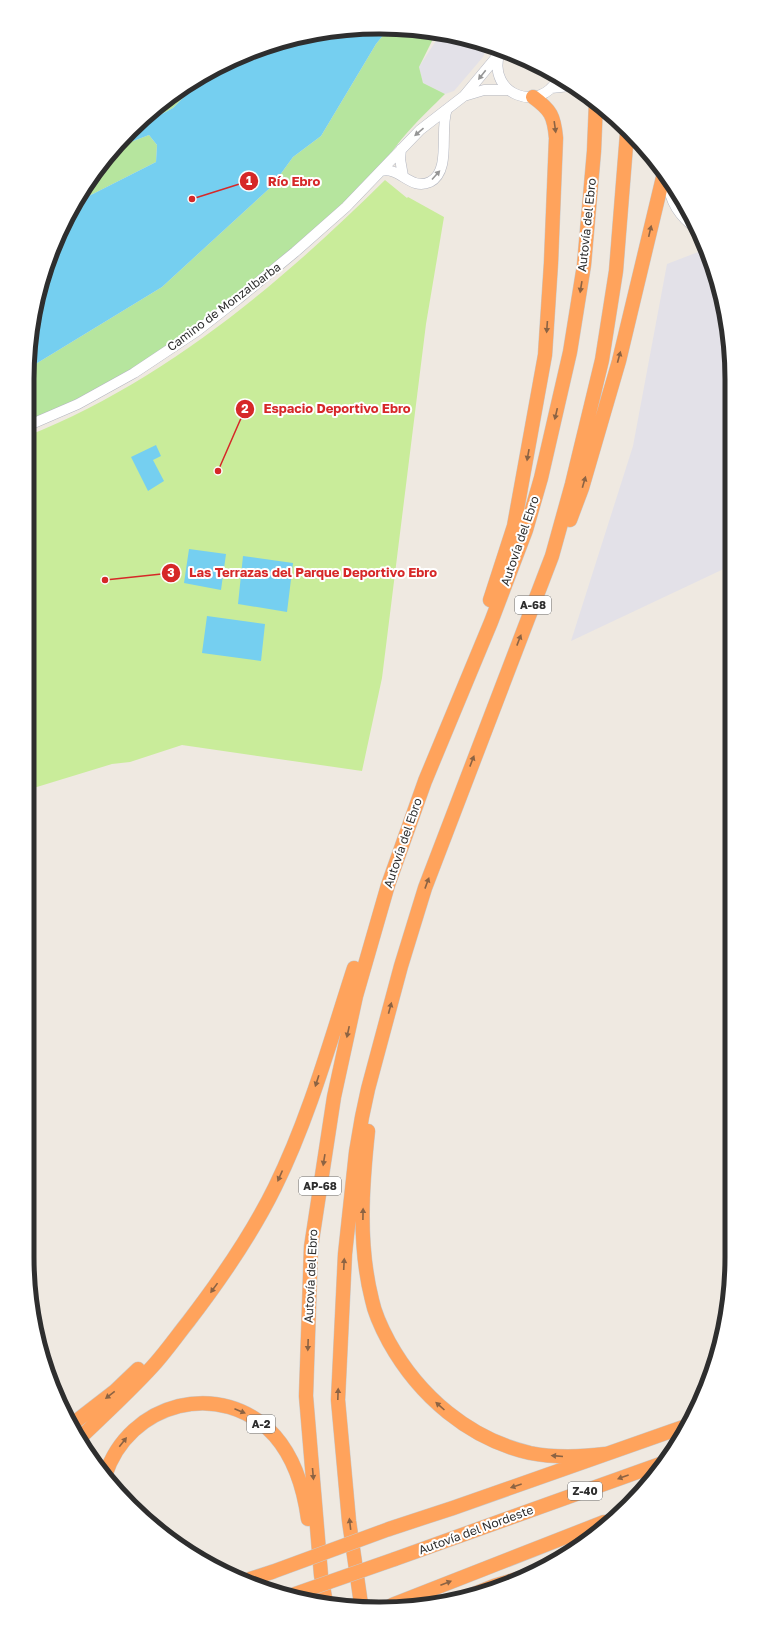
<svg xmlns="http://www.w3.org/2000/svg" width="759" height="1636" viewBox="0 0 759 1636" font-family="'Golos Text',sans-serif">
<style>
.industrial{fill:#e3e1e8}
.green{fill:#b6e59e}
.pitch{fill:#c9ec9a}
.water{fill:#75cff0}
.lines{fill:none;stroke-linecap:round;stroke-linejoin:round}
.minor-casing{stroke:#b4b7c1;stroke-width:11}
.highway-casing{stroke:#c9c9c9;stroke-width:15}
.minor{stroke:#fff;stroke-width:10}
.highway{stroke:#ffa35c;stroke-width:14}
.highway-bridge-casing{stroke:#c9c9c9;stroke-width:15;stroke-linecap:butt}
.highway-bridge{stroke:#ffa35c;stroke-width:14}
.oneway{fill:#969696}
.oneway2{fill:#8c6343}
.labels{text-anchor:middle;stroke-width:4;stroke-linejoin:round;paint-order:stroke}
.shield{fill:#fff;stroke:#6d6d6d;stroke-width:1}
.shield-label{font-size:11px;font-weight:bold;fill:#2e2e2e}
.street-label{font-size:12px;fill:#2e2e2e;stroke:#fff}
.rim{fill:none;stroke:#2e2e2e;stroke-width:5}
.leader{fill:none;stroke:#d62828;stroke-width:1.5}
.callout-dot{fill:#d62828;stroke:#fff;stroke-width:1.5}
.mark-label{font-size:12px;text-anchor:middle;font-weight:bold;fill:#fff}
.callout-label{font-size:13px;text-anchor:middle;font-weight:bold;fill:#d62828;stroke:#fff;stroke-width:4;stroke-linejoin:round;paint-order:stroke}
</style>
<rect width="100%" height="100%" fill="#efe9e1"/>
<!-- industrial -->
<path class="industrial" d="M 441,33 L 488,46 L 483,57 L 454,91 L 445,94 L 423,83 L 419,67 Z
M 706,249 L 729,333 L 730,566 L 571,641 L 633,446 L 667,264 Z"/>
<!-- green -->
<path class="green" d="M 389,28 L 436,33 L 419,67 L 423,83 L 445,94 C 422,117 395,141 381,171 L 295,252 L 134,373 L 27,426 L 28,367 L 34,365 L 162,287 L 272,186 L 293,157 L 321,136 L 376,44 Z
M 207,74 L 173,108 L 129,132 L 183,87 Z
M 149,135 L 157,145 L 156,162 L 77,202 L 86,184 L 115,148 Z"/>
<!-- pitch -->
<path class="pitch" d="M 385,180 L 407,198 L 408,197 L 444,217 L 426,324 L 382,678 L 362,771 L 182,745 L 130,762 L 112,764 L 27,790 L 27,436 C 164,382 282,282 385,180 Z"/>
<!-- water -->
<path class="water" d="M 379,27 L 389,28 L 376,44 L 321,136 L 293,157 L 272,186 L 162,287 L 34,365 L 28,367 L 34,311 L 54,245 L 77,202 L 156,162 L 157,145 L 149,135 L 115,148 L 129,132 L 173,108 L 207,74 L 244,54 L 311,34 Z
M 156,445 L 161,456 L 153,460 L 164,481 L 148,491 L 131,457 Z
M 189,549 L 226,554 L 221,590 L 184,583 Z
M 243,556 L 293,563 L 287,612 L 238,604 Z
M 207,616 L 265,624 L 261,661 L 202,653 Z"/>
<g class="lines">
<defs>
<path id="minor" d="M 499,55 C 488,94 539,114 558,79
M 551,88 L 570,86
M 464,96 L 484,90 L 508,90
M 401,149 L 400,159 L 403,176
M 381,171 C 400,166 410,191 430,182 C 452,171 439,129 447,109
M 669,182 C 668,200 681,218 696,228
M 27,426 L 78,404 L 134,373 L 197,331 L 238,299 L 295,252 L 346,207 L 420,130 L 464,96 L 499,54"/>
<path id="highway" d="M 570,520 L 582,488 L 619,361 L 664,173
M 490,600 L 514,526 L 545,355 L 551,263 L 556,138 C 554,116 551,110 533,97
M 368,1131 C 362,1187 358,1245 372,1300 C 375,1315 382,1329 389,1342 C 419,1396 469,1439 530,1453 C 555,1458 580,1457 605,1454
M 71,1425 L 115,1391 L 138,1369
M 79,1439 C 104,1415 129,1392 152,1367 C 165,1353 176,1337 188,1322 C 221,1279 251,1236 275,1187 C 309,1118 330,1042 354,968
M 105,1476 C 128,1402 222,1377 275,1436 C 295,1459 304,1490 308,1519
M 389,1529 L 453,1508 L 683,1427
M 395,1559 L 660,1464
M 250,1579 L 272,1572
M 471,1595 L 494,1586 L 520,1578
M 326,1603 L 321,1575 L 306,1396 L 311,1247 L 334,1097 L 356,996 L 388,885 L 425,781 L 491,622 L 526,530 L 541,478 L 570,352 L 584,265 L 594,151 L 596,102
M 361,1604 L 349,1521 L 338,1400 L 345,1254 L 356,1152 L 362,1117 L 368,1089 L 401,966 L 425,888 L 552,556 L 572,484 L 602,360 L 616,271 L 627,133
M 392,1605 L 604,1522"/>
</defs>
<!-- minor casing -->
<use href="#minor" class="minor-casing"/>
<!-- highway casing -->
<use href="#highway" class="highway-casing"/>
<!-- minor -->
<use href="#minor" class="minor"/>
<!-- highway -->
<use href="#highway" class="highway"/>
<defs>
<path id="highway-bridge" d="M 272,1572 L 389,1529
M 292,1595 L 395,1559"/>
</defs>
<!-- highway-bridge casing -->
<use href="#highway-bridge" class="highway-bridge-casing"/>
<!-- highway-bridge -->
<use href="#highway-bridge" class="highway-bridge"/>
</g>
<!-- one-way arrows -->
<defs><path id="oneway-solid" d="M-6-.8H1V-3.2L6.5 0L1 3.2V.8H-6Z"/></defs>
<g class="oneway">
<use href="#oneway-solid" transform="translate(482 75) rotate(128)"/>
<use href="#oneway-solid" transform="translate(419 132) rotate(139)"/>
<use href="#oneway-solid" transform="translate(436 175) rotate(-48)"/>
</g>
<g class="oneway2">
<use href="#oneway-solid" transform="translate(555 127) rotate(82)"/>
<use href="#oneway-solid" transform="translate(650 231) rotate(-77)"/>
<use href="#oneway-solid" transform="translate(581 287) rotate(99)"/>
<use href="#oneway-solid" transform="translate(547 327) rotate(94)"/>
<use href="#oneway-solid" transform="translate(619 357) rotate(-75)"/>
<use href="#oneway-solid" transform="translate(556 414) rotate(103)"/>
<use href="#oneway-solid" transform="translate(528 455) rotate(100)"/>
<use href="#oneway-solid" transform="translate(584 482) rotate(-74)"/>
<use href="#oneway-solid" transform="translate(519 640) rotate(-69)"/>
<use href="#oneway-solid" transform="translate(472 761) rotate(-69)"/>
<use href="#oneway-solid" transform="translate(427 883) rotate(-70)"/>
<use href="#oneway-solid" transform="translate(390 1008) rotate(-75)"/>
<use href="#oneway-solid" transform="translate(348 1032) rotate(102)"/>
<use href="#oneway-solid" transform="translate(317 1081) rotate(108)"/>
<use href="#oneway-solid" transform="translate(324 1160) rotate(99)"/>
<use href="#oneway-solid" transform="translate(280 1176) rotate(114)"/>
<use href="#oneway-solid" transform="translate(363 1214) rotate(-89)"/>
<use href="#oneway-solid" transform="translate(344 1264) rotate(-87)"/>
<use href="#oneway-solid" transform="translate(214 1288) rotate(126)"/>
<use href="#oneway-solid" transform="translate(308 1345) rotate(92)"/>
<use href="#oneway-solid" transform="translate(338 1394) rotate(-88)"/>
<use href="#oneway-solid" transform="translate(110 1395) rotate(142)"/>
<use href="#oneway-solid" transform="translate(440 1406) rotate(-138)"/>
<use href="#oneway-solid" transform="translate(240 1411) rotate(23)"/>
<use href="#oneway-solid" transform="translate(123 1442) rotate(-52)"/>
<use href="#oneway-solid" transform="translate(557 1456) rotate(-175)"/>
<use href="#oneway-solid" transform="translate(313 1474) rotate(85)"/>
<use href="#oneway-solid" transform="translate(623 1477) rotate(160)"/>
<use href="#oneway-solid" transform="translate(516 1486) rotate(161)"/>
<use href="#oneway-solid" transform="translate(350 1524) rotate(-97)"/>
<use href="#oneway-solid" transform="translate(446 1583) rotate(-21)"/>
</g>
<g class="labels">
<!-- shield labels -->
<g class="shield">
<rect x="515" y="596" width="36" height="18" rx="3"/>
<rect x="299" y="1177" width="42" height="18" rx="3"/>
<rect x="247" y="1415" width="28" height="18" rx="3"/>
<rect x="568" y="1482" width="34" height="18" rx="3"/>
</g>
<g class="shield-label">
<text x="533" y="609">A-68</text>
<text x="320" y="1190">AP-68</text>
<text x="261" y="1428">A-2</text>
<text x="585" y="1495">Z-40</text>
</g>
<!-- street labels -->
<g class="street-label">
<text transform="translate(587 225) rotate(-84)" y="4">Autovía del Ebro</text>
<text transform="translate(224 307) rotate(-37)" y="4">Camino de Monzalbarba</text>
<text transform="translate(520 541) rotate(-71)" y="4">Autovía del Ebro</text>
<text transform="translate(403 843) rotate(-71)" y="4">Autovía del Ebro</text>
<text transform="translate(311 1276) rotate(-87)" y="4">Autovía del Ebro</text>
<text transform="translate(476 1530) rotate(-20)" y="4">Autovía del Nordeste</text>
</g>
</g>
<!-- crop -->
<path d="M0 0H759V1636H0ZM379 34H380A345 345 0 0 1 725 379V1257A345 345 0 0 1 380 1602H379A345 345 0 0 1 34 1257V379A345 345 0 0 1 379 34Z" fill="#fff" fill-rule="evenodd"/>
<path class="rim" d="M379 34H380A345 345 0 0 1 725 379V1257A345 345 0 0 1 380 1602H379A345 345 0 0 1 34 1257V379A345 345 0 0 1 379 34Z"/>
<!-- callouts -->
<path class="leader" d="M192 199L249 181M218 471L245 409M105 580L171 573"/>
<g class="callout-dot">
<circle cx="192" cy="199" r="4"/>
<circle cx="218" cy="471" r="4"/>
<circle cx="105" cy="580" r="4"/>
<circle cx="249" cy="181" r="10"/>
<circle cx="245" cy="409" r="10"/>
<circle cx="171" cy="573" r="10"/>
</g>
<g class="mark-label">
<text x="249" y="185">1</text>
<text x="245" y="413">2</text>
<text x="171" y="577">3</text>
</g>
<g class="callout-label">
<text x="294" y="186">Río Ebro</text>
<text x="337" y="413">Espacio Deportivo Ebro</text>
<text x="313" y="577">Las Terrazas del Parque Deportivo Ebro</text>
</g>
</svg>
